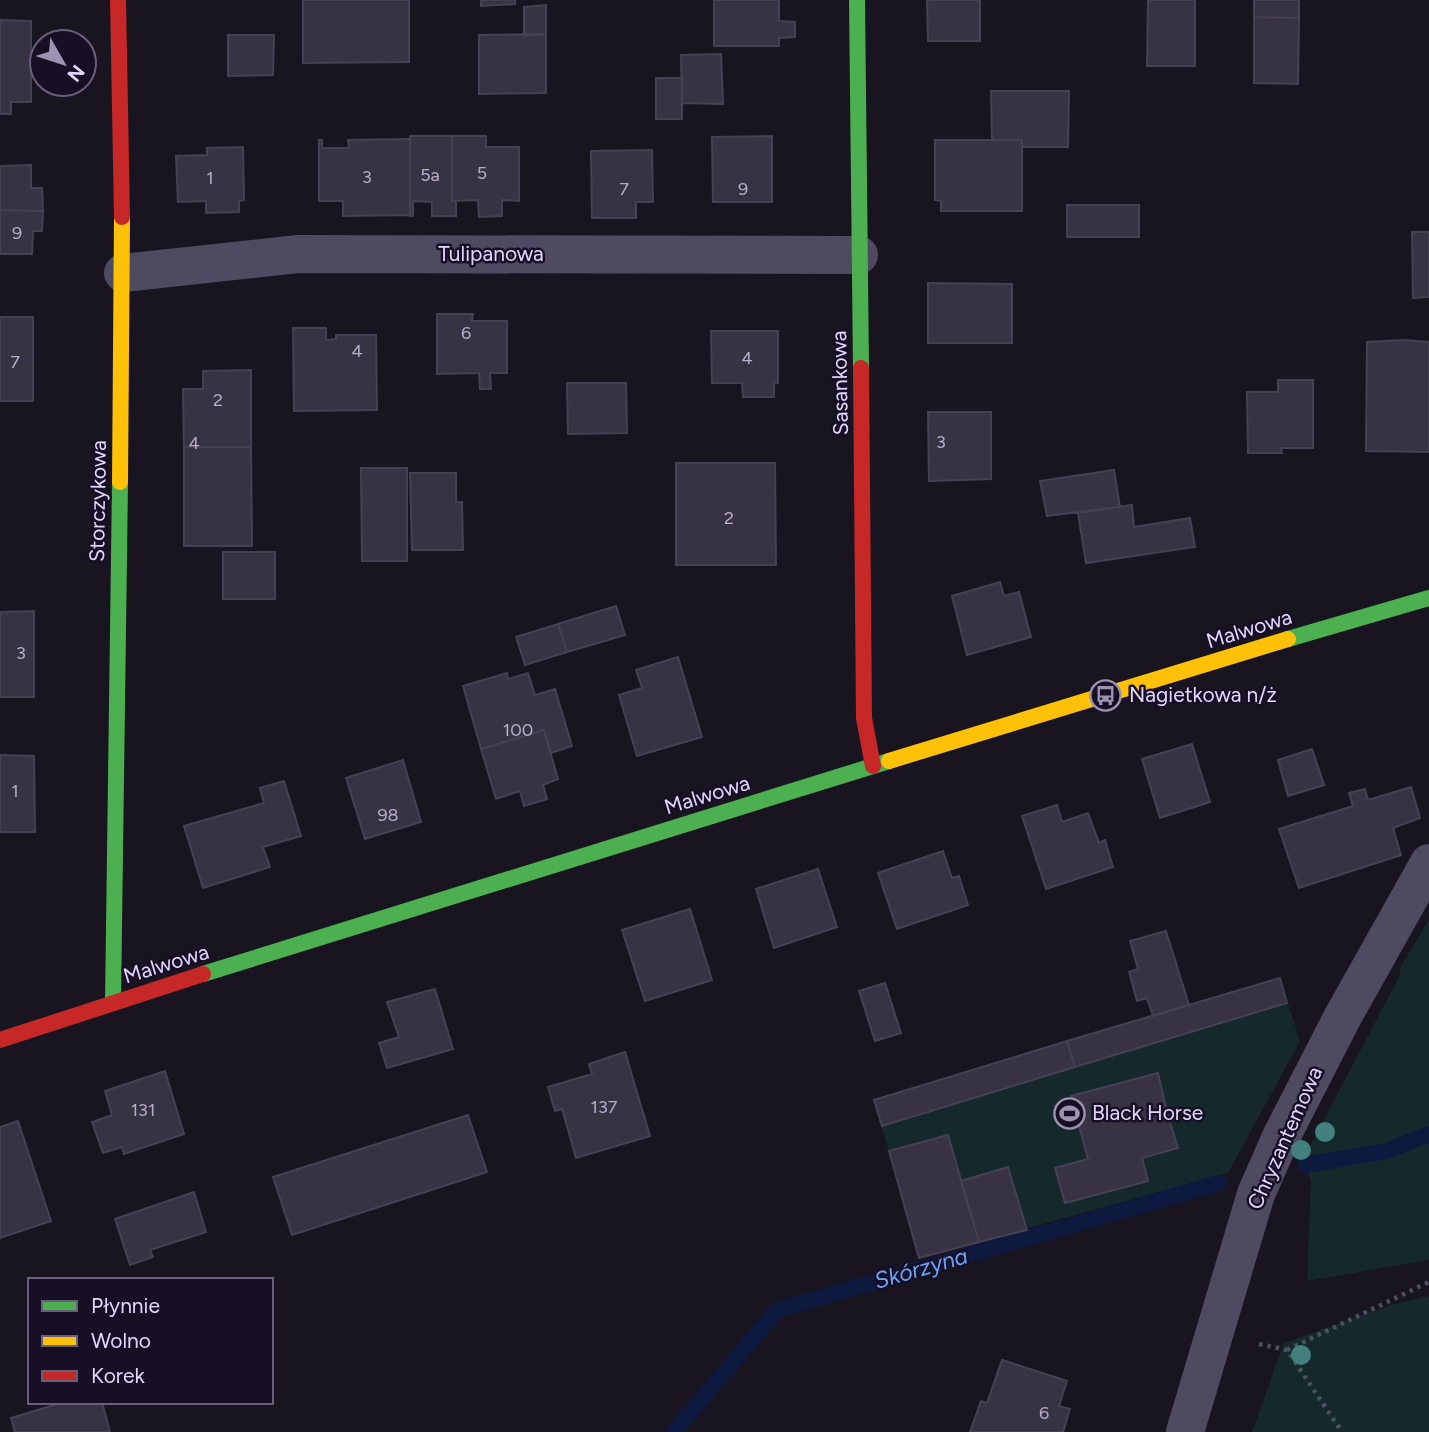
<svg xmlns="http://www.w3.org/2000/svg" width="1429" height="1432" viewBox="0 0 1429 1432" font-family="Figtree,sans-serif">
<style>
.green{fill:#15292d}
.lines{fill:none;stroke-linecap:round;stroke-linejoin:round}
.stream{stroke:#0e193f;stroke-width:16}
.building{fill:#383342;stroke:#464054;stroke-width:2}
.path{stroke:#4a5261;stroke-width:4.5;stroke-dasharray:3.5 5;stroke-linecap:butt}
.street{stroke:#4e4b61;stroke-width:38}
.fast{stroke:#4caf50;stroke-width:16}
.slow{stroke:#ffc107;stroke-width:16}
.jam{stroke:#c62828;stroke-width:16}
.tree{fill:#43817f}
.labels{text-anchor:middle;stroke-width:5;stroke-linejoin:round;paint-order:stroke}
.number-label{font-size:18px;fill:#b7aece}
.street-label{font-size:21px;fill:#e1d7fd;stroke:#171025}
.poi-label{font-size:21px;fill:#e1d7fd;stroke:#171025;text-anchor:start}
.water-label{font-size:23px;font-style:italic;fill:#6ba3f7;stroke:#171025}
</style>
<rect width="100%" height="100%" fill="#181520"/>
<!-- green -->
<path class="green" d="M 1429,919 L 1429,1260 L 1307,1281 L 1311,1180 L 1309,1177 L 1305,1156 L 1401,973 L 1399,970 Z
M 1280,978 L 1300,1041 L 1228,1173 L 919,1258 L 874,1100 Z
M 1429,1296 L 1429,1432 L 1252,1432 L 1284,1343 L 1391,1305 Z"/>
<g class="lines">
<!-- stream -->
<path class="stream" d="M 1305,1165 L 1387,1151 L 1429,1134
M 674,1432 L 777,1310 L 1219,1183"/>
</g>
<!-- building -->
<path class="building" d="M 303,0 L 409,0 L 409,62 L 303,63 Z
M 481,0 L 515,0 L 515,4 L 481,6 Z
M 714,0 L 779,0 L 779,21 L 795,22 L 795,37 L 779,38 L 779,46 L 714,46 Z
M 927,0 L 980,0 L 980,41 L 928,41 Z
M 1148,0 L 1195,0 L 1195,66 L 1147,66 Z
M 1254,0 L 1299,0 L 1299,18 L 1254,17 Z
M 546,5 L 546,34 L 524,36 L 524,7 Z
M 1254,17 L 1299,18 L 1298,84 L 1254,83 Z
M 0,20 L 31,21 L 31,102 L 11,102 L 11,114 L 0,114 Z
M 546,34 L 546,93 L 479,94 L 479,35 Z
M 228,35 L 274,35 L 273,75 L 228,76 Z
M 721,54 L 723,104 L 682,103 L 681,55 Z
M 656,78 L 682,78 L 682,119 L 656,119 Z
M 991,91 L 1069,91 L 1068,147 L 1022,147 L 1022,140 L 992,140 Z
M 410,136 L 452,136 L 452,201 L 456,201 L 456,216 L 432,216 L 432,202 L 413,201 L 413,216 L 410,216 Z
M 452,136 L 486,136 L 486,147 L 519,147 L 519,201 L 502,200 L 502,216 L 479,217 L 478,200 L 452,201 Z
M 772,136 L 772,202 L 713,202 L 712,137 Z
M 410,139 L 410,215 L 343,216 L 343,201 L 319,201 L 319,140 L 322,140 L 322,148 L 349,148 L 348,140 Z
M 935,140 L 1022,140 L 1022,211 L 941,211 L 941,201 L 935,200 Z
M 243,147 L 244,200 L 239,201 L 239,212 L 206,213 L 206,201 L 178,202 L 176,156 L 207,155 L 207,148 Z
M 652,150 L 653,202 L 636,202 L 636,218 L 592,218 L 591,151 Z
M 31,165 L 31,188 L 42,188 L 43,211 L 0,210 L 0,166 Z
M 1067,205 L 1139,205 L 1139,237 L 1067,237 Z
M 0,210 L 43,211 L 42,231 L 33,231 L 32,254 L 0,254 Z
M 1412,232 L 1429,232 L 1429,297 L 1413,298 Z
M 928,283 L 1012,284 L 1012,343 L 928,343 Z
M 437,314 L 473,314 L 472,321 L 507,321 L 507,373 L 490,373 L 491,389 L 480,389 L 479,373 L 437,374 Z
M 0,317 L 33,317 L 33,401 L 0,401 Z
M 293,328 L 326,328 L 326,340 L 336,339 L 336,335 L 376,335 L 377,410 L 294,411 Z
M 711,331 L 778,331 L 778,383 L 774,382 L 774,397 L 743,397 L 742,383 L 712,383 Z
M 1404,340 L 1429,342 L 1429,452 L 1366,451 L 1367,342 Z
M 251,370 L 251,447 L 184,447 L 183,389 L 203,389 L 203,371 Z
M 1278,380 L 1313,380 L 1313,448 L 1281,448 L 1282,453 L 1248,453 L 1247,392 L 1278,392 Z
M 567,383 L 626,383 L 627,433 L 568,434 Z
M 928,412 L 991,412 L 991,479 L 929,481 Z
M 184,447 L 251,447 L 252,546 L 184,546 Z
M 676,463 L 775,463 L 776,565 L 676,565 Z
M 361,468 L 407,468 L 407,561 L 362,561 Z
M 1114,470 L 1120,507 L 1047,516 L 1040,481 Z
M 410,473 L 456,473 L 456,502 L 462,502 L 463,550 L 412,550 Z
M 1132,505 L 1134,527 L 1190,518 L 1195,547 L 1086,563 L 1078,513 Z
M 223,552 L 275,552 L 275,599 L 223,599 Z
M 1000,582 L 1004,596 L 1019,592 L 1031,637 L 967,655 L 952,596 Z
M 616,606 L 625,635 L 567,652 L 558,624 Z
M 34,611 L 34,697 L 0,697 L 0,612 Z
M 558,624 L 567,652 L 525,665 L 516,637 Z
M 678,657 L 702,737 L 637,756 L 619,695 L 642,688 L 636,670 Z
M 507,673 L 508,679 L 528,673 L 535,695 L 555,689 L 572,746 L 551,753 L 544,730 L 481,749 L 463,686 Z
M 544,730 L 558,779 L 543,785 L 547,799 L 524,806 L 520,791 L 496,799 L 481,749 Z
M 1192,744 L 1210,802 L 1160,818 L 1142,759 Z
M 1312,749 L 1324,785 L 1288,796 L 1278,760 Z
M 0,755 L 34,756 L 35,832 L 0,832 Z
M 403,760 L 421,822 L 365,839 L 346,778 Z
M 284,781 L 301,836 L 263,847 L 270,867 L 203,888 L 184,826 L 264,803 L 260,788 Z
M 1411,787 L 1420,818 L 1393,828 L 1401,855 L 1299,888 L 1279,829 L 1353,806 L 1349,793 L 1365,789 L 1368,800 Z
M 1057,805 L 1062,822 L 1088,813 L 1099,843 L 1105,840 L 1113,867 L 1046,889 L 1022,816 Z
M 943,851 L 952,878 L 959,876 L 968,905 L 897,929 L 878,873 Z
M 818,869 L 837,927 L 774,948 L 756,889 Z
M 690,909 L 712,980 L 645,1001 L 622,930 Z
M 1166,931 L 1189,1005 L 1153,1016 L 1147,998 L 1137,1001 L 1129,972 L 1138,969 L 1130,941 Z
M 1280,978 L 1287,1003 L 1075,1067 L 1067,1041 Z
M 885,983 L 901,1033 L 875,1041 L 859,991 Z
M 435,989 L 453,1049 L 387,1068 L 379,1043 L 399,1037 L 387,1002 Z
M 1067,1041 L 1075,1067 L 882,1126 L 874,1100 Z
M 625,1052 L 650,1136 L 576,1158 L 562,1109 L 555,1111 L 548,1087 L 592,1074 L 589,1064 Z
M 165,1071 L 184,1134 L 124,1154 L 122,1147 L 103,1153 L 92,1122 L 112,1115 L 105,1091 Z
M 1158,1073 L 1168,1116 L 1178,1148 L 1142,1158 L 1148,1181 L 1065,1203 L 1055,1168 L 1088,1159 L 1071,1096 Z
M 468,1115 L 487,1172 L 292,1235 L 273,1177 Z
M 18,1121 L 51,1221 L 0,1238 L 0,1127 Z
M 948,1135 L 979,1242 L 919,1258 L 889,1151 Z
M 1008,1167 L 1027,1230 L 979,1242 L 961,1181 Z
M 194,1192 L 206,1232 L 150,1250 L 153,1257 L 130,1265 L 115,1219 Z
M 1002,1360 L 1067,1381 L 1059,1406 L 1070,1409 L 1063,1432 L 970,1432 L 981,1401 L 987,1403 Z
M 64,1402 L 102,1402 L 110,1432 L 15,1432 L 11,1418 Z"/>
<g class="lines">
<!-- path -->
<path class="path" d="M 1259,1344 L 1287,1350 L 1342,1432
M 1287,1350 L 1429,1282"/>
<!-- street -->
<path class="street" d="M 123,273 L 298,254 L 859,255
M 1185,1432 L 1256,1194 L 1281,1137 L 1342,1018 L 1429,863"/>
<!-- fast -->
<path class="fast" d="M 857,0 L 861,368
M 1288,639 L 1429,598
M 203,974 L 889,761
M 113,1002 L 120,482"/>
<!-- slow -->
<path class="slow" d="M 120,482 L 122,217
M 889,761 L 1288,639"/>
<!-- jam -->
<path class="jam" d="M 118,0 L 122,217
M 861,368 L 864,718 L 873,766
M 0,1040 L 203,974"/>
</g>
<!-- trees -->
<g class="tree">
<circle cx="1325" cy="1132" r="10"/>
<circle cx="1301" cy="1150" r="10"/>
<circle cx="1301" cy="1355" r="10"/>
</g>
<!-- icons -->
<defs>
<symbol id="bus-ring" viewBox="-11 -11 22 22"><circle r="9.5" fill="#171025" stroke="#9b93b0" stroke-width="1.5"/><path d="M-5-6H5V4H4V6H2V4H-2V6H-4V4H-5ZM-3.5-4V0h7V-4ZM-3.5 1.2v1.5H-2V1.2ZM2 1.2v1.5H3.5V1.2Z" fill="#9b93b0"/></symbol>
<symbol id="stadium-ring" viewBox="-11 -11 22 22"><circle r="9.5" fill="#171025" stroke="#9b93b0" stroke-width="1.5"/><path d="M0-5a6.5 5 0 1 0 0 10a6.5 5 0 1 0 0-10ZM-3.5-1.8h7v3.6h-7Z" fill="#9b93b0"/></symbol>
</defs>
<g fill-rule="evenodd">
<use href="#bus-ring" x="1088" y="678" width="35" height="35"/>
<use href="#stadium-ring" x="1052" y="1096" width="35" height="35"/>
</g>
<g class="labels">
<!-- number labels -->
<g class="number-label">
<text x="482" y="179">5</text>
<text x="430" y="181">5a</text>
<text x="367" y="183">3</text>
<text x="210" y="184">1</text>
<text x="624" y="195">7</text>
<text x="743" y="195">9</text>
<text x="17" y="239">9</text>
<text x="466" y="339">6</text>
<text x="357" y="357">4</text>
<text x="747" y="364">4</text>
<text x="15" y="368">7</text>
<text x="218" y="406">2</text>
<text x="941" y="448">3</text>
<text x="194" y="449">4</text>
<text x="729" y="524">2</text>
<text x="21" y="659">3</text>
<text x="518" y="736">100</text>
<text x="15" y="797">1</text>
<text x="388" y="821">98</text>
<text x="604" y="1113">137</text>
<text x="143" y="1116">131</text>
<text x="1044" y="1419">6</text>
</g>
<!-- street labels -->
<g class="street-label">
<text x="491" y="261">Tulipanowa</text>
<text transform="translate(840 383) rotate(-91)" y="7">Sasankowa</text>
<text transform="translate(98 501) rotate(-89)" y="7">Storczykowa</text>
<text transform="translate(1249 629) rotate(-17)" y="7">Malwowa</text>
<text transform="translate(707 795) rotate(-17)" y="7">Malwowa</text>
<text transform="translate(166 964) rotate(-17)" y="7">Malwowa</text>
<text transform="translate(1285 1138) rotate(-66)" y="7">Chryzantemowa</text>
</g>
<!-- poi labels -->
<g class="poi-label">
<text x="1129" y="702">Nagietkowa n/ż</text>
<text x="1092" y="1120">Black Horse</text>
</g>
<!-- water labels -->
<g class="water-label">
<text transform="translate(921 1268) rotate(-16)" y="8">Skórzyna</text>
</g>
</g>
<!-- legend -->
<rect x="28" y="1278" width="245" height="126" fill="#171025" stroke="#68607b" stroke-width="2"/>
<rect x="42" y="1301" width="35" height="10" fill="#4caf50" stroke="#68607b" stroke-width="2"/>
<text x="91" y="1313" font-size="21" fill="#e1d7fd">Płynnie</text>
<rect x="42" y="1336" width="35" height="10" fill="#ffc107" stroke="#68607b" stroke-width="2"/>
<text x="91" y="1348" font-size="21" fill="#e1d7fd">Wolno</text>
<rect x="42" y="1371" width="35" height="10" fill="#c62828" stroke="#68607b" stroke-width="2"/>
<text x="91" y="1383" font-size="21" fill="#e1d7fd">Korek</text>
<!-- north arrow -->
<g transform="translate(63 63) rotate(129)"><circle r="33" fill="#171025" stroke="#68607b" stroke-width="2"/>
<path d="M0-5L12 26L0 18L-12 26Z" fill="#9b93b0"/>
<text y="-10" font-size="19" font-weight="bold" text-anchor="middle" fill="#e1d7fd">N</text>
</g>
</svg>
